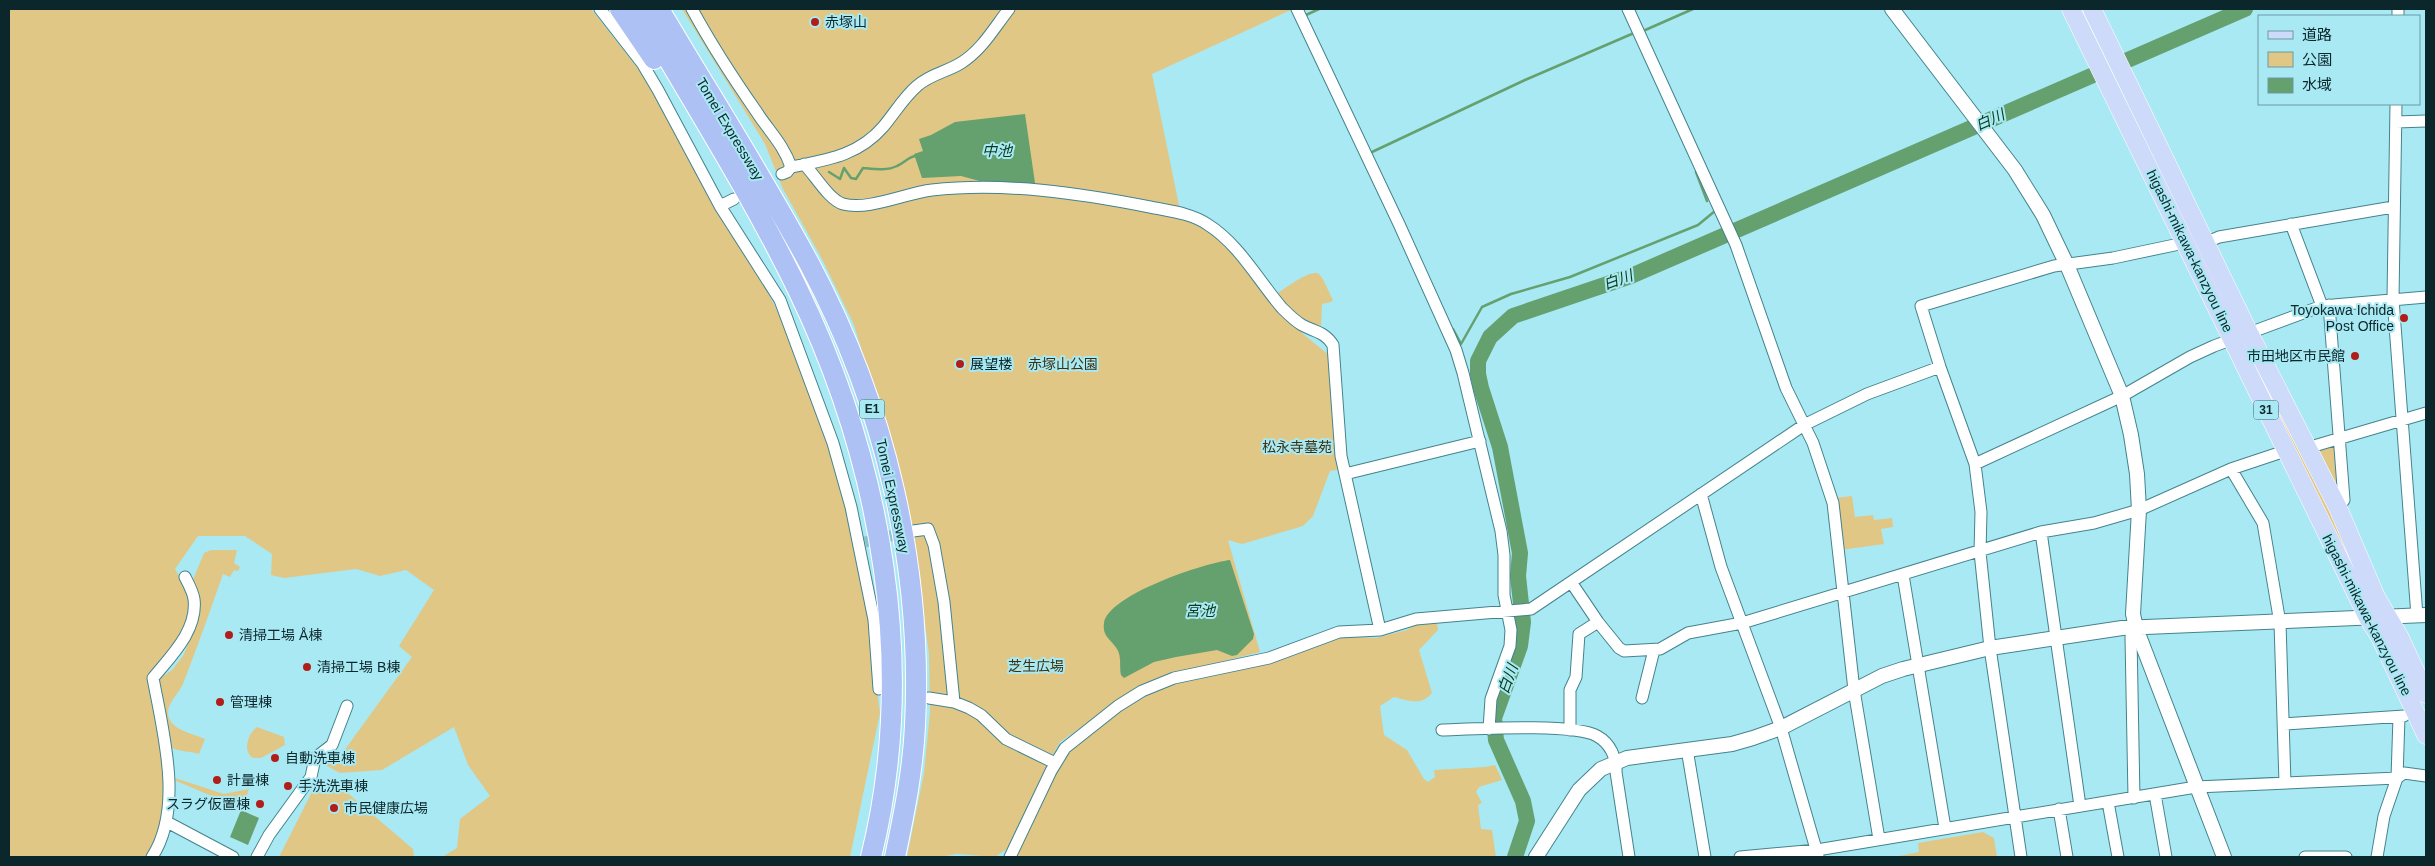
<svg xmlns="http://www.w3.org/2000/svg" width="2435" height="866" viewBox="0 0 2435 866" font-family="Helvetica,'Noto Sans JP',sans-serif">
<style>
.green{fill:#e1c785}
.water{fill:#65a06f}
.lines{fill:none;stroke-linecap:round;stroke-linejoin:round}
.stream{stroke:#65a06f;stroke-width:2.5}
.river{stroke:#65a06f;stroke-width:16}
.minor-tunnel{stroke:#89c2cb;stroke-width:11;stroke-dasharray:11 5.5;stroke-linecap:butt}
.minor-casing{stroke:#44838d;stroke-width:13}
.tertiary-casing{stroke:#44838d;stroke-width:16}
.primary-casing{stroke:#fff;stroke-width:19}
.motorway-casing{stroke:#fff;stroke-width:22}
.minor{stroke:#fff;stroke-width:11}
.tertiary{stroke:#fff;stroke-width:14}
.primary{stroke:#cedaf9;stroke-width:18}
.motorway{stroke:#aec1f5;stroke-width:20}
.poi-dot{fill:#af1e18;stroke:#a8e9f3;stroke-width:2}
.labels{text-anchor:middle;stroke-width:4;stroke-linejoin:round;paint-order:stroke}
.shield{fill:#a8e9f3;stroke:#3b6167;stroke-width:1}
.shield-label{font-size:12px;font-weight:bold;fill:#0c272b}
.poi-label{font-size:14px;fill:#0c272b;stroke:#a8e9f3;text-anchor:start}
.street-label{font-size:14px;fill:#0c272b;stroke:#a8e9f3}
.park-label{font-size:14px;fill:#3c3010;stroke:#a8e9f3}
.water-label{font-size:15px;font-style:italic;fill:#0c3918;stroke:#a8e9f3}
</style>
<rect width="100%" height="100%" fill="#a8e9f3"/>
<!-- green -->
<path class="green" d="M 9,9 L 591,9 L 644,76 L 715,207 L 766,289 L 793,341 L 830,444 L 848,508 L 864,586 L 880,713 L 850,857 L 442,857 L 457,848 L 460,819 L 490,796 L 468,765 L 454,727 L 382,770 L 340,773 L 318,761 L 341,755 L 412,657 L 399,646 L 434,590 L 406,570 L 380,576 L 356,569 L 284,578 L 271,575 L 272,554 L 245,536 L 198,536 L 175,569 C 179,576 186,585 187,593 C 194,626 169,652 150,676 L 164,771 L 162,821 L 150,855 L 147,857 L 9,857 Z
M 682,9 L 1293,9 L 1152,74 L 1181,215 L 1206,226 L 1276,294 C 1285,289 1313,266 1320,275 C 1325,281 1329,293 1333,300 L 1331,302 L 1322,304 L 1321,326 L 1301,328 L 1302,333 L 1330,356 L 1340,467 L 1338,470 L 1330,471 L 1313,516 L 1303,526 L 1242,544 L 1228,540 L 1260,652 L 1184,671 L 1131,692 L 1060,742 L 1048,763 L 1007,849 L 995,857 L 957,854 L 939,857 L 907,857 L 924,773 L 930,712 L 929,654 L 919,579 L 877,401 L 854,325 L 822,259 L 783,189 L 765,144 Z
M 2256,355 L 2369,594 L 2360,595 L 2249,357 Z
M 2338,442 L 2342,497 L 2318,447 Z
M 1852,496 L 1855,517 L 1873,515 L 1874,520 L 1892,518 L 1893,527 L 1881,529 L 1884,544 L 1841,550 L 1835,498 Z
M 211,550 L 237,550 L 234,563 L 240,567 L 238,571 L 234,570 L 230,577 L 223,574 C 210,611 197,648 183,684 C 178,695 164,706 169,718 C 174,731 194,734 205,739 L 199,754 C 190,751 178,752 171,747 L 158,684 L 161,678 L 172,670 L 183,656 L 196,625 L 192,582 L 204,553 Z
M 1437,622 L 1438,630 L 1419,650 L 1432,693 C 1421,706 1409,701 1394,697 L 1380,706 L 1384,735 L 1407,750 L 1424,779 L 1428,782 L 1435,777 L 1434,770 L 1485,767 L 1495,765 L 1502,780 L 1479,787 L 1476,792 L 1482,803 L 1478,805 L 1481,829 L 1492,830 L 1496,857 L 1015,857 L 1052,776 L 1072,745 L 1098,724 L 1147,694 L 1179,681 L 1338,636 L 1376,638 L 1407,630 L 1418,623 Z
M 257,727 L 284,737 L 285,745 L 261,758 L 253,758 C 242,751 248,734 257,727 Z
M 175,778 L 224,794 L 249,789 L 242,809 L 174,780 Z
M 319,778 L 343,789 L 413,849 L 414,857 L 279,857 Z
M 1983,832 L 1994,838 L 1997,857 L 1894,857 L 1919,852 L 1918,843 Z"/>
<!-- water -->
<path class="water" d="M 1025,114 L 1035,183 L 1011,185 L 987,183 L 961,176 L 922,178 L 914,154 L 923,151 L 919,139 L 931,135 L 955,122 Z
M 1230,560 L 1254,634 L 1253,639 L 1237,655 L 1232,656 L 1217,650 L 1176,657 L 1154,662 L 1124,678 L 1121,675 C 1119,667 1122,657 1117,649 C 1111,639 1102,637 1104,623 C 1108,595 1204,563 1230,560 Z
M 241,810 L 259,818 L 248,845 L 230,837 Z"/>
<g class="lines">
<!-- stream -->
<path class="stream" d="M 1306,15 L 1319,9
M 1643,31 L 1693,9
M 1372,152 L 1525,80 L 1634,33
M 829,172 L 840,179 L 844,168 L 851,178 L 856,179 L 863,168 C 874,169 887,171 897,166 C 904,163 907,158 915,156
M 1696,172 L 1707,201
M 1453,329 L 1461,344 L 1482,307 L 1511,294 L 1570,277 L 1698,225 L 1715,211"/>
<!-- river -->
<path class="river" d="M 1515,857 L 1527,821 L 1523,801 L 1496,740 L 1494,718 L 1520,646 L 1523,622 L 1518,576 L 1520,553 L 1500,447 L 1481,388 L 1478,374 L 1478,361 L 1490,337 L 1513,316 L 1631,276 L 2245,9"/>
<!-- minor-tunnel -->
<path class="minor-tunnel" d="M 865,542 L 907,532"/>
<defs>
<path id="minor" d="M 600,9 L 642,63 L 658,90 L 720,206 L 780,300 L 833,443 L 851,507 L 874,620 L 879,689
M 692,9 C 711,44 733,78 756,111 C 768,130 784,145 791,167 L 787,172 L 782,174
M 1297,9 L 1399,224 L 1456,350 L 1463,373 L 1501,531 L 1504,555 L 1504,595 L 1511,630 L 1510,646 L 1491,699 L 1489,729
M 1628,9 L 1736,245 L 1786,388 L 1813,443 L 1833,503 L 1854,690 L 1879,839
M 2398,16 L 2398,9
M 2396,104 L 2393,299 L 2417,616
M 2396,122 L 2426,121
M 804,164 C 815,175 829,200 843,204 C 868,211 906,193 932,190 C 1004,182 1079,193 1150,207 C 1169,211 1191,213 1207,224 C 1239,244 1258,280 1282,308 C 1288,314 1295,321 1302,325 C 1315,332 1325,332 1333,345 L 1341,456 L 1380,630
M 791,167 C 826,160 858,156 883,127 C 894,114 904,97 917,86 C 930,74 947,72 961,63 C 982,50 994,28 1009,9
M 720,206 L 734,199
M 2291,224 L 2322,306
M 2205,243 L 2219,237 L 2393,207
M 2329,305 L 2344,500 L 2338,508
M 2307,448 L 2426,413
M 1975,464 L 2122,396 L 2190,357 L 2214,346 L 2322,306 L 2426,297
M 2231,469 L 2263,523 L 2280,623 L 2285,783
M 1345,474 L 1480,441
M 1701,494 L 1721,567 L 1781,728 L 1818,856
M 913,531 L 928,529 L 934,545 L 944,602 L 954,702
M 2041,532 L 2080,806
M 1903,575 L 1945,828
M 1571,582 L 1598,622 L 1619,648 L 1624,651 L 1660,649 L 1688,633 L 1742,623 L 2041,532 L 2094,523 L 2139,510 L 2231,469 L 2285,451
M 929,698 L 954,702 L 969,708 L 981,715 L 1006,739 L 1055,763
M 1642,698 L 1654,650
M 2284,724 L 2404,716
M 1442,730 C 1473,729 1574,723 1597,736 C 1610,743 1617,758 1616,772 L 1629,857
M 1570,730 L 1570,690 L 1576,677 L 1579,634 L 1598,622
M 1687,749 L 1705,857
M 2155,794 L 2166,857
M 2134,798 L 2131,637 L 2136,628
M 2108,802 L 2118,857
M 2059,809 L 2067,857
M 167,822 L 233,857
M 152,857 C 184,808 163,732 153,678 C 171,656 198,630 194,599 C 193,592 188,583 185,577
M 257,857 L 269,835 L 311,777 L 315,758 L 332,745 L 347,706
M 1010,857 L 1051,771 L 1065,748 L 1118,706 L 1142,691 L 1174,678 L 1269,658 L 1339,632 L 1380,630 L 1416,619 L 1531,609 L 1804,425 L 1867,394 L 1940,367
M 1740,857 L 1817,850 L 2196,787 L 2397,778 L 2404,773 L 2426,776
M 2021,857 L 1990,648 L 1980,552 L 1981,512 L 1975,464 L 1940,367 L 1921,306 L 2054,266 L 2113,258 L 2184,243
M 2305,857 L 2346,857
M 2377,857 L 2384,816 L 2397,778 L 2399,717"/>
<path id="tertiary" d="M 1892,9 L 2015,170 L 2043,215 L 2067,265 L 2122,396 L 2131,435 L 2137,474 L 2139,510 L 2133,614 L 2136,628 L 2224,857
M 1536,857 L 1579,790 L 1601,769 L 1627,758 L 1732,744 L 1753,738 L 1781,728 L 1882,676 L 1903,669 L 1990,648 L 2122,628 L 2426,615"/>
<path id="primary" d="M 2071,9 C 2171,211 2268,415 2368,618 L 2380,637 L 2426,735
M 2092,9 L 2249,333 L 2338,508 L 2376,597 L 2399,636 L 2426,694"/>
<path id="motorway" d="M 620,9 L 654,59
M 639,9 C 693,102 751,193 798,290 C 882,464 918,668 871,857
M 659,9 C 709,94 763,177 810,265 C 885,406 923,566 915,726 C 913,770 904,814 895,857"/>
</defs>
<!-- minor casing -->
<use href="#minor" class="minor-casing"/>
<!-- tertiary casing -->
<use href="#tertiary" class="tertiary-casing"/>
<!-- primary casing -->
<use href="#primary" class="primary-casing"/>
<!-- motorway casing -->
<use href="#motorway" class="motorway-casing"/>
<!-- minor -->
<use href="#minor" class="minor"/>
<!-- tertiary -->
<use href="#tertiary" class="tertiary"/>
<!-- primary -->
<use href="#primary" class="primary"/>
<!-- motorway -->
<use href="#motorway" class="motorway"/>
</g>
<!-- markers -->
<g class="poi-dot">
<circle cx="815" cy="22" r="5"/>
<circle cx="2404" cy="318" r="5"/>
<circle cx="2355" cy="356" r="5"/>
<circle cx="960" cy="364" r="5"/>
<circle cx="229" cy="635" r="5"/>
<circle cx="307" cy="667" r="5"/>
<circle cx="220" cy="702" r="5"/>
<circle cx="275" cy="758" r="5"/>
<circle cx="217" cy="780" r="5"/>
<circle cx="288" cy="786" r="5"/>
<circle cx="260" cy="804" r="5"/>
<circle cx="334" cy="808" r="5"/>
</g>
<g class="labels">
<!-- shield labels -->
<g class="shield">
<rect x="859.5" y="399.5" width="25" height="19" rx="4"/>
<rect x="2253.5" y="400.5" width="25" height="19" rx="4"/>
</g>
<g class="shield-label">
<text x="872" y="413">E1</text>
<text x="2266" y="414">31</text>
</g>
<!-- poi labels -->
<g class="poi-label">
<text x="825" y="27">赤塚山</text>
<text x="2394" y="315" text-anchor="end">Toyokawa Ichida<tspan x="2394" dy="16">Post Office</tspan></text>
<text x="2345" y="361" text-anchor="end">市田地区市民館</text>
<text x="970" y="369">展望楼</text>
<text x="239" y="640">清掃工場 Å棟</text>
<text x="317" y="672">清掃工場 B棟</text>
<text x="230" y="707">管理棟</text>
<text x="285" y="763">自動洗車棟</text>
<text x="227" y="785">計量棟</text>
<text x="298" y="791">手洗洗車棟</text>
<text x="250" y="809" text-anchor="end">スラグ仮置棟</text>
<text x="344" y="813">市民健康広場</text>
</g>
<!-- street labels -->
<g class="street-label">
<text transform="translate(730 129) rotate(59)" y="5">Tomei Expressway</text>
<text transform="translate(2190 251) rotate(64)" y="5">higashi-mikawa-kanzyou line</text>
<text transform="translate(893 496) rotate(78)" y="5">Tomei Expressway</text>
<text transform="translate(2367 615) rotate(63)" y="5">higashi-mikawa-kanzyou line</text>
</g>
<!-- park labels -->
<g class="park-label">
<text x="1063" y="369">赤塚山公園</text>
<text x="1297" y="452">松永寺墓苑</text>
<text x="1036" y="671">芝生広場</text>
</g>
<!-- water labels -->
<g class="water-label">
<text transform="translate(1990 120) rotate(-24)" y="5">白川</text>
<text x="997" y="156">中池</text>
<text transform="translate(1618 280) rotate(-20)" y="5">白川</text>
<text x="1200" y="616">宮池</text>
<text transform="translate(1508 679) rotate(-70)" y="5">白川</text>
</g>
</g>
<!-- border -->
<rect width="2435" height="866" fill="none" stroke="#0c272b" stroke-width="20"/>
<!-- legend -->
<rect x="2258" y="15" width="162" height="90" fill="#a8e9f3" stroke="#6a9ba3"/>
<rect x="2268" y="31" width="25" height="8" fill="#cedaf9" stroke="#6a9ba3"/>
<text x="2302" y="40" font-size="15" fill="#0c272b">道路</text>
<rect x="2268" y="52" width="25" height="15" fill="#e1c785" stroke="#6a9ba3"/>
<text x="2302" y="65" font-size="15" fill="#0c272b">公園</text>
<rect x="2268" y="78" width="25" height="15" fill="#65a06f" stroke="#6a9ba3"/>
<text x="2302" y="90" font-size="15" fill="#0c272b">水域</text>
</svg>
